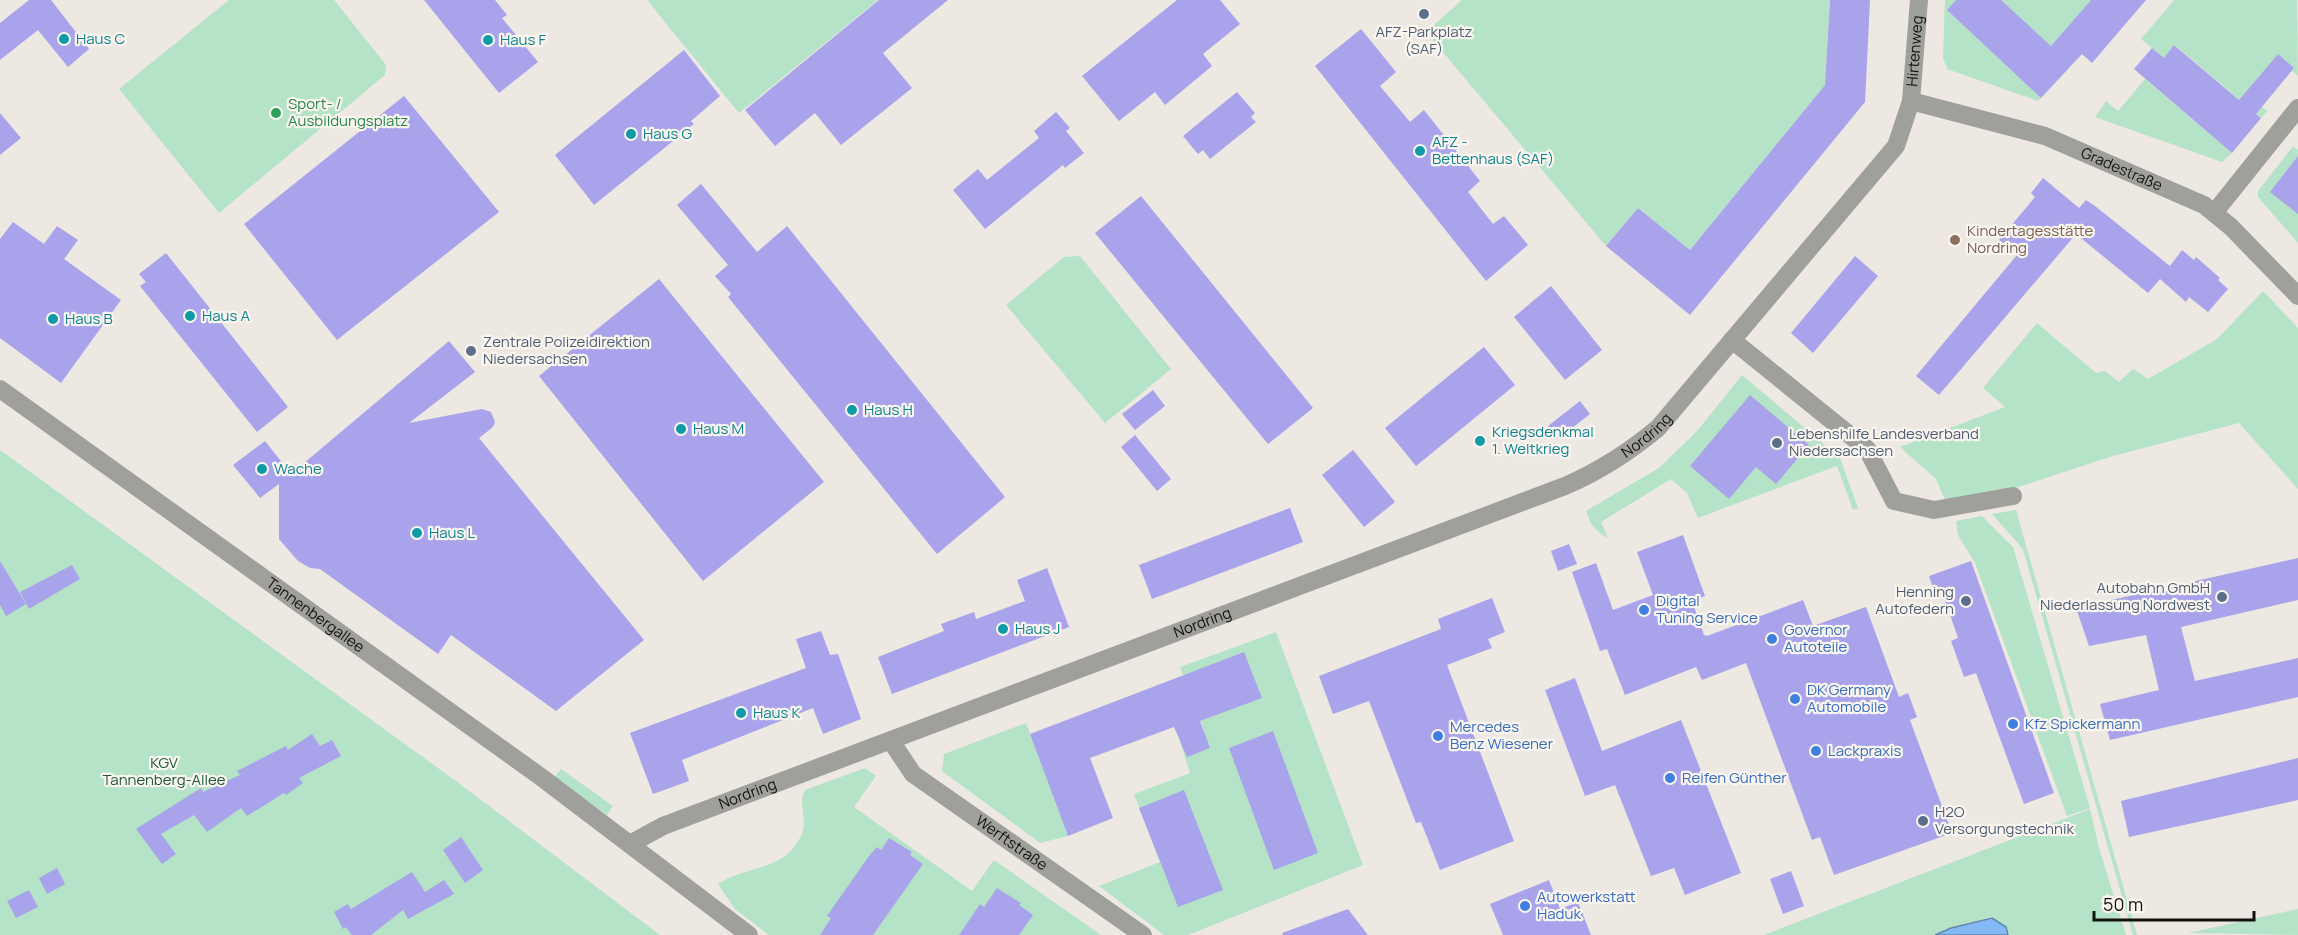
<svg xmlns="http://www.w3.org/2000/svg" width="2298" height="935" viewBox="0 0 2298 935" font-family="Manrope,sans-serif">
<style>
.green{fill:#b5e3c7}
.water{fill:#83b9f4;stroke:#6187af;stroke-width:1.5}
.building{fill:#a8a3ea}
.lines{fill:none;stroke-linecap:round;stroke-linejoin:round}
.minor{stroke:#9f9f9c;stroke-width:18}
.service-dot{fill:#5c6f8a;stroke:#faf6ef;stroke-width:2}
.culture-dot{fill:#0f9aa8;stroke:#faf6ef;stroke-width:2}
.leisure-dot{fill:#2e9e5b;stroke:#faf6ef;stroke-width:2}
.education-dot{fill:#8d6e63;stroke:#faf6ef;stroke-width:2}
.shop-dot{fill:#3f7fe0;stroke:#faf6ef;stroke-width:2}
.labels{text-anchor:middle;stroke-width:4.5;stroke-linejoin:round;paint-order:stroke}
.service-label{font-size:15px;fill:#4e5e75;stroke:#faf6ef;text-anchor:start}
.culture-label{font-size:15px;fill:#0d838f;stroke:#faf6ef;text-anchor:start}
.street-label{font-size:15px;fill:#12110f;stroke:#faf6ef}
.leisure-label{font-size:15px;fill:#27864d;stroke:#faf6ef;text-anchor:start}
.education-label{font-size:15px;fill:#785e54;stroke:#faf6ef;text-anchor:start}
.shop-label{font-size:15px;fill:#366cbe;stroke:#faf6ef;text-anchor:start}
.park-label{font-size:15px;fill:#1c573a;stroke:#faf6ef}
</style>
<rect width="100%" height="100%" fill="#ede8e2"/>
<!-- green -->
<path class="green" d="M 229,0 L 334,0 L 386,65 L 385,75 L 219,213 L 119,89 Z
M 647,0 L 878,0 L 739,113 Z
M 1462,0 L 1830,0 L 1825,85 L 1690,250 L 1638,208 L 1606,246 L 1426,32 Z
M 1945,0 L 1956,0 L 1947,10 L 2041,98 L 2038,101 L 1947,69 L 1943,58 Z
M 2001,0 L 2091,0 L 2051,46 Z
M 2174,0 L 2297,0 L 2298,76 L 2292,71 L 2294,68 L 2277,55 L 2245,93 L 2267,111 L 2261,118 L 2175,45 L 2164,58 L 2141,39 Z
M 2145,79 L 2232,153 L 2222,162 L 2095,117 L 2106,101 L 2118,111 Z
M 2293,146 L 2298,150 L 2298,243 L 2258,197 L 2258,191 Z
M 1080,256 L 1171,369 L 1105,423 L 1006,305 L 1064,257 Z
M 2263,291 L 2298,328 L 2298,489 L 2239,423 L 2113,456 L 2015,488 L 1946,502 L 1936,479 L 1900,447 L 2005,407 L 1983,388 L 2037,323 L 2096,373 L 2105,371 L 2119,382 L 2133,369 L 2148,379 L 2217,339 Z
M 1742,375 L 1840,458 L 1858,508 L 1853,510 L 1837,466 L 1698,518 L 1687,493 L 1671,479 L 1601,522 L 1608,538 C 1595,531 1590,524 1586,511 L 1659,468 L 1698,430 Z
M 0,450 L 460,784 L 660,935 L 0,935 Z
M 2016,510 L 2137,935 L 2133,935 L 2023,549 L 1992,514 Z
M 1982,516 L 2013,547 L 2090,808 L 2067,816 L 1975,563 L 1958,535 L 1956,521 Z
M 1276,632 L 1363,865 L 1188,935 L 1164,935 L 1099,886 L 1160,862 L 1134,794 L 1190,773 L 1179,739 L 1204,730 L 1180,667 Z
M 1026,723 L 1068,836 L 1040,843 L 942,771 L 944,754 Z
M 865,768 L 876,776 L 854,807 L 972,891 L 994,860 L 1101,935 L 769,935 L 735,909 L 718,884 C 746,865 784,872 801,836 C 809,821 797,803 805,790 Z
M 561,769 L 613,806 L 607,815 L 554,778 Z
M 2090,809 L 2099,848 L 2126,935 L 2009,935 L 2006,927 L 1991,917 L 1950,928 L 1934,935 L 1764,935 Z
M 2298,909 L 2298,935 L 2188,933 Z"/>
<!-- water -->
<path class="water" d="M 1992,918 L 2006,927 L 2008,935 L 1935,935 L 1951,928 Z"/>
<!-- building -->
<path class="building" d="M 29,0 L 51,0 L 89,49 L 68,67 L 38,30 L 0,60 L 0,23 Z
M 424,0 L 495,0 L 507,15 L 502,18 L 538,62 L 499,93 Z
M 879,0 L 948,0 L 883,53 L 912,88 L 841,145 L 815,113 L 775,146 L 745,110 Z
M 1177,0 L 1220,0 L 1240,24 L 1203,54 L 1212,66 L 1165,105 L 1155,92 L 1119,121 L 1082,76 Z
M 1830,0 L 1870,0 L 1865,102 L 1690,315 L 1606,246 L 1638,208 L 1690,250 L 1825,85 Z
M 1956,0 L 2001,0 L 2051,46 L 2091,0 L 2146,0 L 2092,63 L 2082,54 L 2041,98 L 1947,10 Z
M 1361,29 L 1396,72 L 1380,86 L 1410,122 L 1424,110 L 1480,181 L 1468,192 L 1493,224 L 1504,216 L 1528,245 L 1486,281 L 1315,66 Z
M 2174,45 L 2239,100 L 2278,54 L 2294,68 L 2256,114 L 2261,118 L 2232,153 L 2134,69 L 2152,48 L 2164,58 Z
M 684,50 L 720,96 L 691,121 L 694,124 L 594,205 L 555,155 Z
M 1237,92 L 1255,113 L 1251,117 L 1256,122 L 1210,159 L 1203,150 L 1198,154 L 1183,136 Z
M 404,96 L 499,212 L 337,340 L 244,224 Z
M 1056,112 L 1070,128 L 1066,131 L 1084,153 L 1065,168 L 1063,165 L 985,229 L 953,190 L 978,169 L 987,180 L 1039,138 L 1034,131 Z
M 0,113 L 21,138 L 0,155 Z
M 2298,156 L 2298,214 L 2270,192 Z
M 2043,178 L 2079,208 L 2086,200 L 2095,206 L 2170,266 L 2182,250 L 2194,260 L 2196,257 L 2220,278 L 2218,280 L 2228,289 L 2208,312 L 2189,297 L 2186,302 L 2160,279 L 2148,293 L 2076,234 L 1939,395 L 1916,376 L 2017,255 L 1999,240 L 2035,197 L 2031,193 Z
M 701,184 L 757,252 L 787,226 L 1005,497 L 937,554 L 728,297 L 731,294 L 715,276 L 728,265 L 677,205 Z
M 1141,196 L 1313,408 L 1268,444 L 1095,233 Z
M 13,222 L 44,244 L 57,226 L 78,240 L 64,259 L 121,300 L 61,383 L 0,338 L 0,239 Z
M 166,253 L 288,407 L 257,432 L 140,286 L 146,282 L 139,274 Z
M 1855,256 L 1878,276 L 1813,353 L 1791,333 Z
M 659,279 L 824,482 L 703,581 L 539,376 Z
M 1551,286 L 1602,350 L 1565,380 L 1514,317 Z
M 449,341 L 475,372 L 409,423 L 482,409 L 491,412 L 495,422 L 493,427 L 479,438 L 644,640 L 556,711 L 451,635 L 438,654 L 320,569 L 310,568 L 298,561 L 279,539 L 279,484 L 260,498 L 233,465 L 265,441 L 291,474 Z
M 1484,347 L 1515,385 L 1416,466 L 1385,428 Z
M 1153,390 L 1165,406 L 1135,430 L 1122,414 Z
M 1750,395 L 1809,445 L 1776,484 L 1756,467 L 1729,499 L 1690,466 Z
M 1580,401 L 1590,414 L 1558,439 L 1548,426 Z
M 1135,435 L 1171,479 L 1157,491 L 1121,447 Z
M 1353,450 L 1395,502 L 1364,527 L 1322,475 Z
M 1290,508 L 1303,542 L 1152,599 L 1139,565 Z
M 1683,535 L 1705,596 L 1692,601 L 1704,635 L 1707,636 L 1803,600 L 1813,626 L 1866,607 L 1899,697 L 1908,693 L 1917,717 L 1910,720 L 1952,833 L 1834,875 L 1820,837 L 1812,840 L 1746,663 L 1702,680 L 1696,667 L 1625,695 L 1607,649 L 1600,651 L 1572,572 L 1596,563 L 1613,610 L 1653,595 L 1637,552 Z
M 1569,544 L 1577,564 L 1558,571 L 1551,551 Z
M 2298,558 L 2298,600 L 2181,627 L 2195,681 L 2298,658 L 2298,697 L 2110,740 L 2100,704 L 2159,690 L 2146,635 L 2089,646 L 2076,608 Z
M 0,561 L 26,604 L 6,616 L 0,605 Z
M 1971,561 L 2054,793 L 2024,804 L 1976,673 L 1964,677 L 1951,641 L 1958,638 L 1941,589 L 1934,591 L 1929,576 Z
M 72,565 L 80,579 L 29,609 L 20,592 Z
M 1047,568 L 1069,627 L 892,694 L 878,657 L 944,631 L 941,624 L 974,612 L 976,619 L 1025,601 L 1017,580 Z
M 1492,598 L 1505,632 L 1488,639 L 1492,648 L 1447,665 L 1514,841 L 1440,870 L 1421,822 L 1416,823 L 1369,701 L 1333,714 L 1319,676 L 1441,629 L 1438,619 Z
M 821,631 L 830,655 L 838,654 L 861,719 L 823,734 L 813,708 L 682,760 L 689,781 L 653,794 L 630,733 L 806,668 L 796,639 Z
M 1244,652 L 1262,698 L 1200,721 L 1210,748 L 1187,757 L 1174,727 L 1090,758 L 1113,818 L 1068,836 L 1030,734 Z
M 1575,678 L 1602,751 L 1681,720 L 1741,873 L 1685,895 L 1674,868 L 1651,876 L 1615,785 L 1585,796 L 1545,690 Z
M 1273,731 L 1318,853 L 1274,870 L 1229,748 Z
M 312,734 L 320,746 L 332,740 L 341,756 L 299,778 L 303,783 L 286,795 L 284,793 L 247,816 L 241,808 L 207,832 L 194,815 L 161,834 L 176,854 L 162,864 L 136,829 L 201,788 L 203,792 L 240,775 L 237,771 L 286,746 L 288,750 Z
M 2298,758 L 2298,800 L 2129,837 L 2121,801 Z
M 1184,790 L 1223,890 L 1178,907 L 1139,808 Z
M 461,837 L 483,870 L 465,883 L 443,850 Z
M 889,838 L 912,852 L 910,855 L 923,864 L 873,935 L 820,935 L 831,918 L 827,916 L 869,856 L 877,847 L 881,850 Z
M 57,868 L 65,884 L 47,894 L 39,878 Z
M 1791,871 L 1804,906 L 1783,914 L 1770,879 Z
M 412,872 L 425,892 L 444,880 L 454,894 L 408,919 L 403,910 L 371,935 L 352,935 L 346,927 L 343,929 L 334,912 L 348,904 L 351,909 Z
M 1549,880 L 1560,909 L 1578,902 L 1591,935 L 1503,935 L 1490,904 Z
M 997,888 L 1021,903 L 1019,905 L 1033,915 L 1019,935 L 959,935 L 980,904 L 984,907 Z
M 29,890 L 38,907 L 16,918 L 7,901 Z
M 1348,909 L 1368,935 L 1283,935 L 1282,933 Z"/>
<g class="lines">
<!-- minor -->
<g class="minor">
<path id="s1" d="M 1911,101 L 2045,136 L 2204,205 L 2231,227 L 2298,296"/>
<path d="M 2214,213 L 2298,108"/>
<path d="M 1732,340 L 1867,449 L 1894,501 L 1934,510 L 2013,496"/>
<path id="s2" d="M 0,389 L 541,777 L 749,935"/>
<path id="s3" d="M 891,741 L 913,774 L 1143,935"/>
<path id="s4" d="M 630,844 L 663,826 L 1565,486 C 1600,471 1628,453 1658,428 L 1896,146 L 1911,101 L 1919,0"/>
</g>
</g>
<!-- markers -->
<g class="service-dot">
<circle cx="1424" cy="14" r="6"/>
<circle cx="471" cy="351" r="6"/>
<circle cx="1777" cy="443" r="6"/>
<circle cx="2222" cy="597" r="6"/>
<circle cx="1966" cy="601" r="6"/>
<circle cx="1923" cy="821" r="6"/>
</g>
<g class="culture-dot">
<circle cx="64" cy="39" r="6"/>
<circle cx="488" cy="40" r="6"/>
<circle cx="631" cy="134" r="6"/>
<circle cx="1420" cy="151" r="6"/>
<circle cx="190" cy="316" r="6"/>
<circle cx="53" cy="319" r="6"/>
<circle cx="852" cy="410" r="6"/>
<circle cx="681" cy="429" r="6"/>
<circle cx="1480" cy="441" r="6"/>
<circle cx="262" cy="469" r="6"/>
<circle cx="417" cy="533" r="6"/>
<circle cx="1003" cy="629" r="6"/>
<circle cx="741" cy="713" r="6"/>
</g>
<circle class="leisure-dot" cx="276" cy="113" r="6"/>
<circle class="education-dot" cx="1955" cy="240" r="6"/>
<g class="shop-dot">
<circle cx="1644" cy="610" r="6"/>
<circle cx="1772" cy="639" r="6"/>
<circle cx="1795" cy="699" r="6"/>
<circle cx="2013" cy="724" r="6"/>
<circle cx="1438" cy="736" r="6"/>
<circle cx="1816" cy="751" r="6"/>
<circle cx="1670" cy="778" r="6"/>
<circle cx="1525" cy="906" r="6"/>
</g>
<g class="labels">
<!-- service labels -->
<g class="service-label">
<text x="1424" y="37" text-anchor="middle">AFZ-Parkplatz<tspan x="1424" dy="17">(SAF)</tspan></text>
<text x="483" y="347">Zentrale Polizeidirektion<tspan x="483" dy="17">Niedersachsen</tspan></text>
<text x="1789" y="439">Lebenshilfe Landesverband<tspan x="1789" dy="17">Niedersachsen</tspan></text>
<text x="2210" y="593" text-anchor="end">Autobahn GmbH<tspan x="2210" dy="17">Niederlassung Nordwest</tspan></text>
<text x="1954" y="597" text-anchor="end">Henning<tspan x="1954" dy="17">Autofedern</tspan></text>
<text x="1935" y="817">H2O<tspan x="1935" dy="17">Versorgungstechnik</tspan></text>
</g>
<!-- culture labels -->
<g class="culture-label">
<text x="76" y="44">Haus C</text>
<text x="500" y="45">Haus F</text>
<text x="643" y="139">Haus G</text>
<text x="1432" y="147">AFZ -<tspan x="1432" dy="17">Bettenhaus (SAF)</tspan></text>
<text x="202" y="321">Haus A</text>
<text x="65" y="324">Haus B</text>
<text x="864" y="415">Haus H</text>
<text x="693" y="434">Haus M</text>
<text x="1492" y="437">Kriegsdenkmal<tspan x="1492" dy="17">1. Weltkrieg</tspan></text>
<text x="274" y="474">Wache</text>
<text x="429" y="538">Haus L</text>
<text x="1015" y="634">Haus J</text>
<text x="753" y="718">Haus K</text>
</g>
<!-- street labels -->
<g class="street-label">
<text dy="5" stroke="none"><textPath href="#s4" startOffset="1578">Hirtenweg</textPath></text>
<text dy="5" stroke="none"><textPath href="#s1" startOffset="222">Gradestraße</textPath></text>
<text dy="5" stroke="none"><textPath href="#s4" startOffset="1098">Nordring</textPath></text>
<text dy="5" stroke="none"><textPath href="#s2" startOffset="388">Tannenbergallee</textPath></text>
<text dy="5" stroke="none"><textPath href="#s4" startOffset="614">Nordring</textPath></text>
<text dy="5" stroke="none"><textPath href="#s4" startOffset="128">Nordring</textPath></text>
<text dy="5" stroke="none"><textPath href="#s3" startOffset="160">Werftstraße</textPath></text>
</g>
<!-- leisure labels -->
<g class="leisure-label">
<text x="288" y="109">Sport- /<tspan x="288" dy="17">Ausbildungsplatz</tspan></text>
</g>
<!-- education labels -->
<g class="education-label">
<text x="1967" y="236">Kindertagesstätte<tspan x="1967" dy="17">Nordring</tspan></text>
</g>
<!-- shop labels -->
<g class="shop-label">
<text x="1656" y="606">Digital<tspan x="1656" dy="17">Tuning Service</tspan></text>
<text x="1784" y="635">Governor<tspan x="1784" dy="17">Autoteile</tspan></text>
<text x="1807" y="695">DK Germany<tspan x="1807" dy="17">Automobile</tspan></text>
<text x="2025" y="729">Kfz Spickermann</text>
<text x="1450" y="732">Mercedes<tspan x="1450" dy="17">Benz Wiesener</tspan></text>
<text x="1828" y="756">Lackpraxis</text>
<text x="1682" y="783">Reifen Günther</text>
<text x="1537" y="902">Autowerkstatt<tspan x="1537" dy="17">Haduk</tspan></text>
</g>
<!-- park labels -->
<g class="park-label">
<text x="164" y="768">KGV<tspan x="164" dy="17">Tannenberg-Allee</tspan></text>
</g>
</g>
<!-- scale -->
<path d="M2094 911v9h160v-9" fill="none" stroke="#12110f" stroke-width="3"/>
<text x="2103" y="911" font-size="18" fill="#12110f" stroke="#faf6ef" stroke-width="4.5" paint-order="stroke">50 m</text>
</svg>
